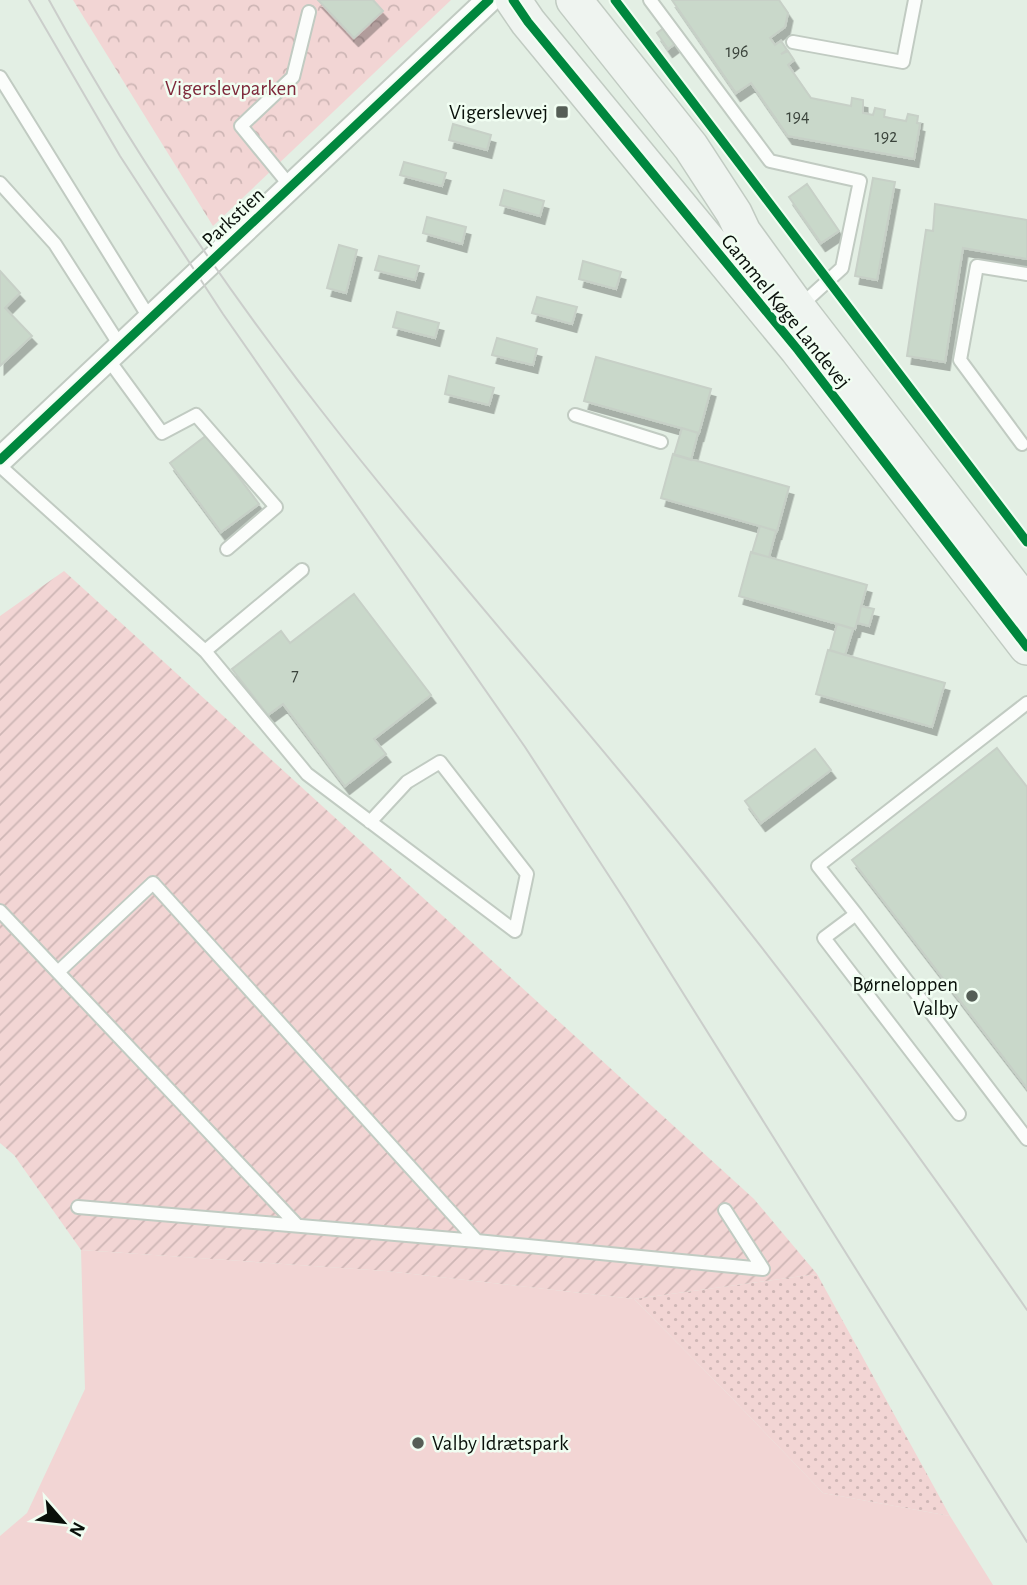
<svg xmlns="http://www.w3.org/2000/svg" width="1027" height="1585" viewBox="0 0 1027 1585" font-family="'Alegreya Sans',sans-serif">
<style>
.grass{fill:url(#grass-dots)}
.park{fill:url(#park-crowns)}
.garden{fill:url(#garden-furrows)}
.pitch{fill:#f2d5d4}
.building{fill:#c9d8ca;stroke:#c7d0c7;stroke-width:2;filter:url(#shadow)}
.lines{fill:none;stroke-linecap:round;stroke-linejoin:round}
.lane-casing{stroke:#c1cbc2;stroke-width:16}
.street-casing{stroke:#c1cbc2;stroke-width:28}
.secondary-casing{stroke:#c1cbc2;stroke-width:38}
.lane{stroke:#fbfdfb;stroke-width:12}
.street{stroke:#fbfdfb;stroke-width:24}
.secondary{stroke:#eff4f0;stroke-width:35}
.tram{stroke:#cbcecb;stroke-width:2}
.cycleway-casing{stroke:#f1fef2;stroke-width:13}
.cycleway{stroke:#00873e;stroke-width:9}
.poi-dot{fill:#555e56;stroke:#f1fef2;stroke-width:2.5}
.labels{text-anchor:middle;stroke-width:5;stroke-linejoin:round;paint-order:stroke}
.number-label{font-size:18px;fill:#3a433b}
.park-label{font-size:21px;fill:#7e283a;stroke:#f1fef2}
.poi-label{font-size:21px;fill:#09100a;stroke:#f1fef2;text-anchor:end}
.street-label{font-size:21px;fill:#09100a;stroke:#f1fef2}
</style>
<defs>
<pattern id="grass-dots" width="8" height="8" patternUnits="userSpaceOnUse" patternTransform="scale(1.75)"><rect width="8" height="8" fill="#f2d5d4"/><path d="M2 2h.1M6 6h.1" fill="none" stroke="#ceb6b5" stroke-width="1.8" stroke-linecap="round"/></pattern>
<pattern id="park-crowns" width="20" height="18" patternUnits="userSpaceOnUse" patternTransform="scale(1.75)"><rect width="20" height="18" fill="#f2d5d4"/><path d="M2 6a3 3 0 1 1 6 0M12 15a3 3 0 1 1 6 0" fill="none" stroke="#ceb6b5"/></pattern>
<pattern id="garden-furrows" width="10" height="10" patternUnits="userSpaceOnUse" patternTransform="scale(1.75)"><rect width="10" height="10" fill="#f2d5d4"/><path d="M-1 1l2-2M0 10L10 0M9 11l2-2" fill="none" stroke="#ceb6b5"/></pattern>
<filter id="shadow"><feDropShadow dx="4.5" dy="8" stdDeviation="0" flood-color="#0004"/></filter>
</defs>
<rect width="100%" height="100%" fill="#e3efe4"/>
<!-- grass -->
<path class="grass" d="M 817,1274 L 950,1516 L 823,1493 L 728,1394 L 634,1299 Z"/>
<!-- park -->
<path class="park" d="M 73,0 L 451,0 L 213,226 Z"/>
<!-- garden -->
<path class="garden" d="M 64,571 L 754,1199 L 817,1274 L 634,1299 L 386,1271 L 81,1250 L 14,1155 L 0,1143 L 0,616 Z"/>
<!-- pitch -->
<path class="pitch" d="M 81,1250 L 386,1271 L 634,1299 L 728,1394 L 823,1493 L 950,1516 L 993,1585 L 0,1585 L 0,1536 L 27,1513 L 85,1389 Z"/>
<!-- building -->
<path class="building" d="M 318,0 L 373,0 L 383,11 L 354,38 Z
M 672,0 L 779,0 L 788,13 L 785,27 L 770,38 L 775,45 L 781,41 L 787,50 L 781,54 L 788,51 L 794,60 L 788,65 L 811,98 L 851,106 L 852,98 L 863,100 L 863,113 L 873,115 L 875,108 L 885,110 L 884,117 L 906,121 L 908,114 L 918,116 L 917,123 L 920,124 L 914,159 L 788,136 L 751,83 L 736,93 Z
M 665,27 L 676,43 L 668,49 L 657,33 Z
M 453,124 L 491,135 L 487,150 L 449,140 Z
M 404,162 L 446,173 L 442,186 L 400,175 Z
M 873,178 L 895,182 L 877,280 L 855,276 Z
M 807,184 L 839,231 L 821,243 L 789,197 Z
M 504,190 L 544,201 L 540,216 L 500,205 Z
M 935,204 L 1027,220 L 1027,259 L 963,248 L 945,362 L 907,356 L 926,230 L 933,231 Z
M 427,217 L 466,227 L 462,244 L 423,233 Z
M 339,245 L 357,250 L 346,293 L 327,288 Z
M 379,256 L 419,266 L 415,280 L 375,270 Z
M 583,261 L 621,272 L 616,289 L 579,279 Z
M 0,271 L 20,293 L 5,308 L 32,336 L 0,366 Z
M 537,297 L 577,307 L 572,324 L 532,313 Z
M 397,312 L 439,323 L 435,338 L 393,327 Z
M 497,338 L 537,349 L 533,365 L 492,355 Z
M 596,357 L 711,389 L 699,433 L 584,401 Z
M 449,376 L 494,388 L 489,405 L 445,394 Z
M 682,428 L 698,433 L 691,460 L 674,455 Z
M 207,435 L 259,504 L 221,532 L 170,463 Z
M 673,454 L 789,487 L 777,531 L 661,498 Z
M 760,526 L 776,531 L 769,557 L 752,553 Z
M 751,552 L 867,585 L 855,629 L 739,596 Z
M 354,594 L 431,695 L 374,739 L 386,754 L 345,786 L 283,704 L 268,715 L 232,669 L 281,631 L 290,643 Z
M 861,606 L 874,609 L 869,626 L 858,623 Z
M 837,624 L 853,629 L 845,655 L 830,650 Z
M 828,650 L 945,683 L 932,727 L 816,694 Z
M 997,748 L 1027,787 L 1027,1088 L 852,860 Z
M 815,749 L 831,770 L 761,823 L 745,801 Z"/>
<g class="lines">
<defs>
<path id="lane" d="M 650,0 L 770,161 L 860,181 L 842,268 L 799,307
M 793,42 L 903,62 L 915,0
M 0,77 L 150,319
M 0,183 L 55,244 L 121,347
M 291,187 L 241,126 L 293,77 L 309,12
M 108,359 L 162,433 L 196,415 L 276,507 L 227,549
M 575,415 L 661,442
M 1022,444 L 960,360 L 977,266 L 1027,274
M 0,466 L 205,651 L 307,774 L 515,931 L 527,874 L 440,762 L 407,782 L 370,822
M 205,651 L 302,570
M 0,911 L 297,1225
M 856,914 L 818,866 L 1027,703
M 58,972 L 153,883 L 477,1241
M 959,1114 L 824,938 L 856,914 L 1027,1139
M 78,1207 L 477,1241 L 763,1269 L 725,1210"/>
<path id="street" d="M 0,460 L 489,0"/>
<path id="secondary" d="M 513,0 L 528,22 L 798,350 L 1027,647
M 574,0 L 691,147 L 734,213 L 743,232 L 798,308 L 1027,605"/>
</defs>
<!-- lane casing -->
<use href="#lane" class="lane-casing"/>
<!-- street casing -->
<use href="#street" class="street-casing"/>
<!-- secondary casing -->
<use href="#secondary" class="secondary-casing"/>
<!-- lane -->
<use href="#lane" class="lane"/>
<!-- street -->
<use href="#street" class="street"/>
<!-- secondary -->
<use href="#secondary" class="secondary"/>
<!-- tram -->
<path class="tram" d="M 29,0 L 120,156 L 223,314 L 525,747 L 626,902 L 1027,1542
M 49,0 C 133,153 233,300 342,437 C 441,562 546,681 647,804 C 781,967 907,1136 1027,1310"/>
<defs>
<path id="cycleway" d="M 513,0 L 528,22 L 798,350 L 1027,647
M 615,0 L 1027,542
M 0,460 L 489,0"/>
</defs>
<!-- cycleway casing -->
<use href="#cycleway" class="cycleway-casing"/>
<!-- cycleway -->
<use href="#cycleway" class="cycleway"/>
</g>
<!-- markers -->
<g class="poi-dot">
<rect x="555" y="105" width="14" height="14" rx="3.5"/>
<circle cx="972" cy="996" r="7"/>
<circle cx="418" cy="1443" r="7"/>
</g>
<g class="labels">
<!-- number labels -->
<g class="number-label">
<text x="737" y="57">196</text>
<text x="798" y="122">194</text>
<text x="886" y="142">192</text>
<text x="295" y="681">7</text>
</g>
<!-- park labels -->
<g class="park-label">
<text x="231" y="95">Vigerslevparken</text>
</g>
<!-- poi labels -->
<g class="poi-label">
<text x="548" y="119">Vigerslevvej</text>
<text x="958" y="991">Børneloppen<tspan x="958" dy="24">Valby</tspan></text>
<text x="432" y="1450" text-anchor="start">Valby Idrætspark</text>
</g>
<!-- street labels -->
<g class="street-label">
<text transform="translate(233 217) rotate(-43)" y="7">Parkstien</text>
<text transform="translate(786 311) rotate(51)" y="7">Gammel Køge Landevej</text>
</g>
</g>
<!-- north arrow -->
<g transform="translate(63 1522) rotate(118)" stroke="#f1fef2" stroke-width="5" paint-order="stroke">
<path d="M0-5L12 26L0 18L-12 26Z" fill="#09100a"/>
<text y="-10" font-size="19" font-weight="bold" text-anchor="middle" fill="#09100a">N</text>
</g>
</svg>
